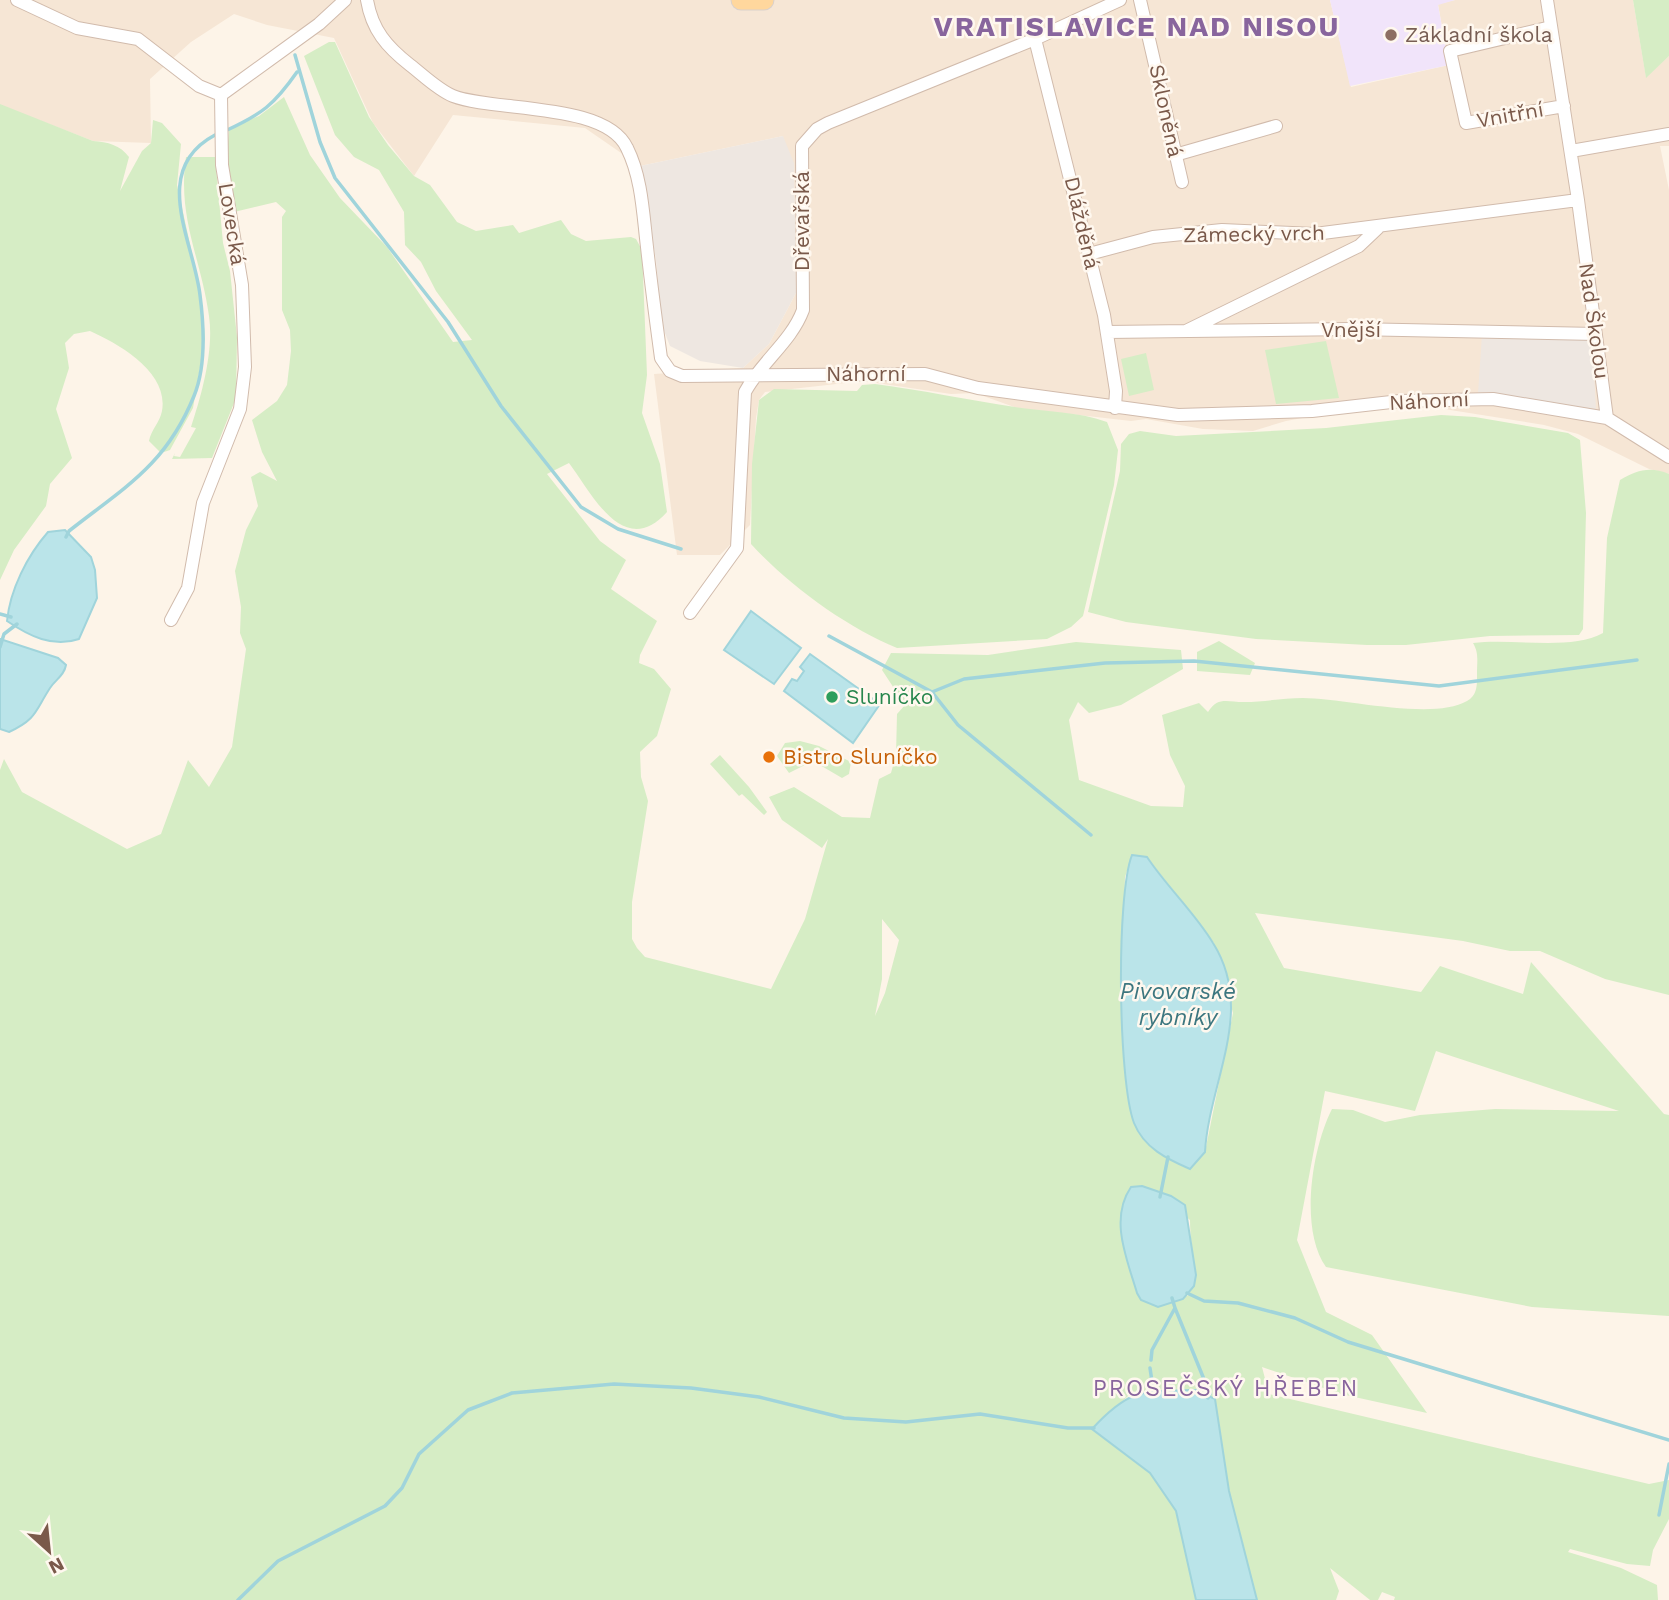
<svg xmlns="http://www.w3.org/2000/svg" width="1669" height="1600" viewBox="0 0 1669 1600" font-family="'Work Sans',sans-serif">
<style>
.residential{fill:#f6e6d5}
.industrial{fill:#eee7e1}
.education{fill:#f1e4fa}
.green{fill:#d6edc5;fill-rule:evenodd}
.water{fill:#bae4e9;stroke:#a0d4db;stroke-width:2}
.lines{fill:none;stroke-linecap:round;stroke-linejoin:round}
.stream{stroke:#a0d4db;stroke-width:3.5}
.minor-casing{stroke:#d1bbac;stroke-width:14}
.primary-casing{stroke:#dad1cc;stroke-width:21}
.minor{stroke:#fff;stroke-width:12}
.primary{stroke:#ffd79d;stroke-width:19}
.education-dot{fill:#8d6e63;stroke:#fff8ef;stroke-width:2.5}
.leisure-dot{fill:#2e9e5b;stroke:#fff8ef;stroke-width:2.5}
.food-dot{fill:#e8710a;stroke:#fff8ef;stroke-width:2.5}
.labels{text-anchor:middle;stroke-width:5;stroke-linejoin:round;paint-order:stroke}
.education-label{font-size:21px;fill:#785e54;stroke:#fff8ef;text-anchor:start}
.street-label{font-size:21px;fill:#7a594a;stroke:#fff8ef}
.leisure-label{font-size:21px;fill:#27864d;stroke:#fff8ef;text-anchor:start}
.food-label{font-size:21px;fill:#c56008;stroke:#fff8ef;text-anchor:start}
.water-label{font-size:23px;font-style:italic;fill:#3c767f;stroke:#fff8ef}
.neighbourhood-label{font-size:23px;letter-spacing:2px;fill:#88659d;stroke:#fff8ef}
.district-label{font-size:28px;font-weight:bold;letter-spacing:2px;fill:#88659d;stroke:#fff8ef}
</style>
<rect width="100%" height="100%" fill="#fdf4e8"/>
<!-- residential -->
<path class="residential" d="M 0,0 L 1330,0 L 1351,87 L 1449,65 L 1438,4 L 1455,0 L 1633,0 L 1646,77 L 1669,56 L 1669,146 L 1660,146 L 1669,190 L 1669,474 L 1649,469 L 1578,434 L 1544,425 L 1444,409 L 1427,401 L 1356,408 L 1286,421 L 1253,431 L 1203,429 L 1146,419 L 1131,421 L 1017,408 L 975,393 L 951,394 L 863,381 L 765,392 L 759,400 L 756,418 L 750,525 L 720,555 L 677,555 L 654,374 L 743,368 L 769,344 L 796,293 L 783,136 L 640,166 L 585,128 L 453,115 L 414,176 L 373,123 L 334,38 L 267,25 L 234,14 L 191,42 L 150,79 L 151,143 L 93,141 L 0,105 Z"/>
<!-- industrial -->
<path class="industrial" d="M 783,136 L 794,163 L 796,293 L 769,344 L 743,368 L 700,361 L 670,346 L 661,323 L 656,260 L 640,166 Z
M 1482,335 L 1592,338 L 1596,409 L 1478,393 Z"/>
<!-- education -->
<path class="education" d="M 1330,0 L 1455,0 L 1438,5 L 1449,65 L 1350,86 Z"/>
<!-- green -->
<path class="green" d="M 1633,0 L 1669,0 L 1669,56 L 1646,78 Z
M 329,42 L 335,42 L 369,117 L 388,145 L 414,176 L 430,185 L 457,222 L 476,231 L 513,225 L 519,233 L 561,220 L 571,234 L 586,241 L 631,237 L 636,239 L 642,250 L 647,375 L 642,413 L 660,464 L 667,512 C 624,560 592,494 569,463 L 547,474 L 600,541 L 626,560 L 611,589 L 657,621 L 640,655 L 639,663 L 654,669 L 671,689 L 657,736 L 640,752 L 641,777 L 648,801 L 632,902 L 632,939 L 637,948 L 645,957 L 771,989 L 805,919 L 828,839 L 822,848 L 782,820 L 769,797 L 794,787 L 842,817 L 870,818 L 879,779 L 891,773 L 896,755 L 897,714 L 905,705 L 882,670 L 891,653 L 988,655 L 1076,642 L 1181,650 L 1183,669 L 1121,705 L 1089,713 L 1078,702 L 1069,720 L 1079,780 L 1151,806 L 1183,807 L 1185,786 L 1170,755 L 1162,715 L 1199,703 L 1208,712 C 1218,696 1227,702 1244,702 C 1264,702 1283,698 1303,698 C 1343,698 1433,721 1467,701 C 1478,695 1477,684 1477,673 C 1477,661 1479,653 1473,643 C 1513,638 1571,651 1603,633 L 1607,538 L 1620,480 C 1637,470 1650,466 1669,474 L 1669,995 L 1605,979 L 1540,951 L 1510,951 L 1463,941 L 1255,913 L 1284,968 L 1421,992 L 1440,966 L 1523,994 L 1531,962 L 1664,1114 L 1669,1115 L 1669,1316 L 1532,1307 L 1326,1267 C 1299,1229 1312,1148 1332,1109 L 1353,1110 L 1385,1122 L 1420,1115 L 1495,1109 L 1619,1111 L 1436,1051 L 1415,1111 L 1325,1091 L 1297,1240 L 1326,1312 L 1372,1335 L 1427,1413 L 1341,1394 L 1262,1367 L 1269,1394 L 1649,1484 L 1669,1480 L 1669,1519 L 1653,1550 L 1650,1566 L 1627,1564 L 1570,1549 L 1568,1552 L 1621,1568 L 1657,1585 L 1658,1600 L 1394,1600 L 1395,1597 L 1382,1592 L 1378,1600 L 1370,1600 L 1330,1568 L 1339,1591 L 1336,1600 L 1257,1600 L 1229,1491 L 1215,1399 L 1196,1390 L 1141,1392 L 1128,1396 L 1093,1429 L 1150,1473 L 1176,1511 L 1196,1600 L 0,1600 L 0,770 L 4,759 L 22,792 L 127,849 L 161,834 L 188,760 L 209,787 L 232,747 L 246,649 L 240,633 L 241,607 L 235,571 L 246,530 L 258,506 L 251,477 L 260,472 L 277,481 L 262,452 L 252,420 L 277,401 L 287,385 L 291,351 L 290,330 L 282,310 L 282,217 L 286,211 L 276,202 L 234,212 L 227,154 L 229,130 L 233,126 L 259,116 L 284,97 L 310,155 L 340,198 L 387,247 L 453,342 L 472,340 L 436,291 L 421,262 L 405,245 L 404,212 L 379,170 L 354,157 L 335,135 L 304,56 ZM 1147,857 L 1214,943 L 1233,1013 L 1205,1152 L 1129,1099 L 1122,996 L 1125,877 L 1131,859 ZM 882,919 L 899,940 L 885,993 L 875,1016 L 882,979 ZM 1142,1186 L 1159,1193 L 1190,1220 C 1190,1248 1198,1269 1189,1295 L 1173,1302 L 1147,1303 L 1137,1293 Z
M 0,104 L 93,141 C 108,142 120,145 129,157 L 120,191 L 142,151 L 151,143 L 153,120 L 162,123 L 181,144 L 177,185 L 201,294 L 205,338 L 193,408 L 170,450 L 161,453 L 149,441 C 151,430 160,422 162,411 C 169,372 119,344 90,331 L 74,334 L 65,343 L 69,368 L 56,409 L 72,458 L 50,484 L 46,506 L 14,550 L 0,580 Z
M 186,157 L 215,157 L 223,243 L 230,271 L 237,337 L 236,398 L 212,458 L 172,459 L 175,453 L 174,456 L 180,457 L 196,428 L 191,427 C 202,394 214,350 209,316 C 201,258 177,218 186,157 Z
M 1326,341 L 1339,398 L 1276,404 L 1265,350 Z
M 1146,353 L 1154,390 L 1129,396 L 1121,359 Z
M 875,384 C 922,390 968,400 1015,407 C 1047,412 1077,411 1107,422 L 1118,450 L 1114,485 L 1083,616 L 1071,627 L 1047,639 L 897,648 C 847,628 787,584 751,544 L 752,464 L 759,400 L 774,389 L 857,391 L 862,385 Z
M 1441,415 L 1475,417 L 1568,433 L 1580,440 L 1586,513 L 1583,629 L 1579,635 L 1490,636 L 1406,645 L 1367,645 L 1256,639 L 1126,622 L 1088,612 L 1120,471 L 1121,444 L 1129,434 L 1140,431 L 1176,436 L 1326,428 Z
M 1219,641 L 1255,663 L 1250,675 L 1197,671 L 1197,652 Z
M 800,741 L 819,746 L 851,762 L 849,774 L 842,778 L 813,761 L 789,773 L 777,756 L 785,743 Z
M 720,755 L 749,787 L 767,812 L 764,815 L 742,794 L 739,796 L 710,764 Z"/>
<!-- water -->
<path class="water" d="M 65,530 L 91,557 L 95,570 L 97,598 L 79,639 C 53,648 29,636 7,621 C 10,590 27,556 48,532 Z
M 751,611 L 801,648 L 774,684 L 724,650 Z
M 0,639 L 58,658 L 66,665 C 64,676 56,679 50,688 C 35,711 37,719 9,732 L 0,729 Z
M 810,654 L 880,704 L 853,743 L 784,691 L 792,679 L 797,681 L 804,671 L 800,667 Z
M 1132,855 L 1147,857 C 1167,887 1195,913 1213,943 C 1256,1011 1209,1081 1205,1152 L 1190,1169 C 1167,1159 1144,1148 1134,1123 C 1118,1081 1116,895 1132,855 Z
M 1142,1186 L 1171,1196 L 1185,1205 L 1196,1275 L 1194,1286 L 1183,1299 L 1158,1307 L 1141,1300 L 1137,1293 C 1127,1259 1109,1219 1131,1187 Z
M 1196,1390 L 1215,1399 L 1229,1491 L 1257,1600 L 1196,1600 L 1176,1511 L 1150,1473 L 1092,1429 C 1130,1388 1142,1391 1196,1390 Z"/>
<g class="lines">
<!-- stream -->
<path class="stream" d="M 295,55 L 320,142 L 335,178 L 448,322 L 501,406 L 581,507 L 618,529 L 681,549
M 225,131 C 262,114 274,105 297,72
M 66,537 L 69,531 C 125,487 166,465 194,396 C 206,367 204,326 200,295 C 194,242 149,170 215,135
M 0,614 L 11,617
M 829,636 L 932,692 L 958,725 L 1091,835
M 0,647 L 4,634 L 17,624
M 932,692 L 964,679 L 1105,663 L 1194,661 L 1439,686 L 1637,660
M 1160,1197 L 1168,1157
M 1187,1293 L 1204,1301 L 1238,1303 L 1295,1318 L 1348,1342 L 1669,1440
M 1175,1308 L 1210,1394 L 1208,1398
M 1151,1360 L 1152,1350 L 1175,1308 L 1172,1298
M 1150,1368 L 1154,1395
M 1659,1515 L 1669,1464
M 238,1600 L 278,1561 L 385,1506 L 402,1488 L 419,1454 L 468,1410 L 512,1393 L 614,1384 L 691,1388 L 759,1397 L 844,1418 L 906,1422 L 980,1414 L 1068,1428 L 1094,1428"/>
<defs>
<path id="minor" d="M 17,0 L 77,28 L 138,39 L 199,86 L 221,95
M 367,0 C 372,30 387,47 410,65 C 423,75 438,90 453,96 C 495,112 606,102 627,148 C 642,178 643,214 647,247 C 651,284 656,321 661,358 L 670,371 L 682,376 L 925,374 L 978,388 L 1178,415 L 1312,411 L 1400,401 L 1493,399 L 1607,418 L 1669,457
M 1140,0 L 1182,182
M 1547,0 L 1578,200 L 1607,418
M 1551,27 L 1450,51 L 1466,123 L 1564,106
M 1035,39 L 1104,315 L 1116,391 L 1115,408
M 221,95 L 319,24 L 345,0
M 1571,151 L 1669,134
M 1175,155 L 1276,126
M 1089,254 L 1153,237 L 1222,230 L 1315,234 L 1578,200
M 1186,331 L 1359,246 L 1378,228
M 1107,332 L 1353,329 L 1596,334
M 690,613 L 737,548 L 745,392 C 761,362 791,342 803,310 L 802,146 L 817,129 L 828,123 L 1035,39 L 1120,0
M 171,620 L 188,588 L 203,503 L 240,409 L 245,367 L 242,285 L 222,165 L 221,95"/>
<path id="primary" d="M 741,0 L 764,0"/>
</defs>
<!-- minor casing -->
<use href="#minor" class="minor-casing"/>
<!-- primary casing -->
<use href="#primary" class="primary-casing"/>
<!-- minor -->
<use href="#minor" class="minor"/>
<!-- primary -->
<use href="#primary" class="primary"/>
</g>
<!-- markers -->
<circle class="education-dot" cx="1391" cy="35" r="7"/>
<circle class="leisure-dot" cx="832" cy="697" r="7"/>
<circle class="food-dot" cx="769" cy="757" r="7"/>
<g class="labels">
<!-- education labels -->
<g class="education-label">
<text x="1405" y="42">Základní škola</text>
</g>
<!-- street labels -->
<g class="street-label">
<text transform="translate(1166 111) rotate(78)" y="7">Skloněná</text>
<text transform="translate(1510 115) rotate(-10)" y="7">Vnitřní</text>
<text transform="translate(802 221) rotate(-90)" y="7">Dřevařská</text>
<text transform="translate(1082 223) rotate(77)" y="7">Dlážděná</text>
<text transform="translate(232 224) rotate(81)" y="7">Lovecká</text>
<text transform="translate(1254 234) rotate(-1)" y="7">Zámecký vrch</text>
<text transform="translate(1594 321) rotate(82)" y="7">Nad Školou</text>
<text x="1351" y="337">Vnější</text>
<text x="866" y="381">Náhorní</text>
<text transform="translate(1429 401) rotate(-3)" y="7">Náhorní</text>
</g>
<!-- leisure labels -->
<g class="leisure-label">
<text x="846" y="704">Sluníčko</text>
</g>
<!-- food labels -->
<g class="food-label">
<text x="783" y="764">Bistro Sluníčko</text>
</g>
<!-- water labels -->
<g class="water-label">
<text x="1178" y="999">Pivovarské<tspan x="1178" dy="26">rybníky</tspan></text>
</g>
<!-- neighbourhood labels -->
<g class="neighbourhood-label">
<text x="1226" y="1396">PROSEČSKÝ HŘEBEN</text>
</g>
<!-- district labels -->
<g class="district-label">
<text x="1137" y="36">VRATISLAVICE NAD NISOU</text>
</g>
</g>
<!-- north arrow -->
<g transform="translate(49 1551) rotate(153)" stroke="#fff8ef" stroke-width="5" paint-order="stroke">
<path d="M0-5L12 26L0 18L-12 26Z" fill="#7a594a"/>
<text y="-10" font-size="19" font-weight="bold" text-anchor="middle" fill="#7a594a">N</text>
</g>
</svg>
